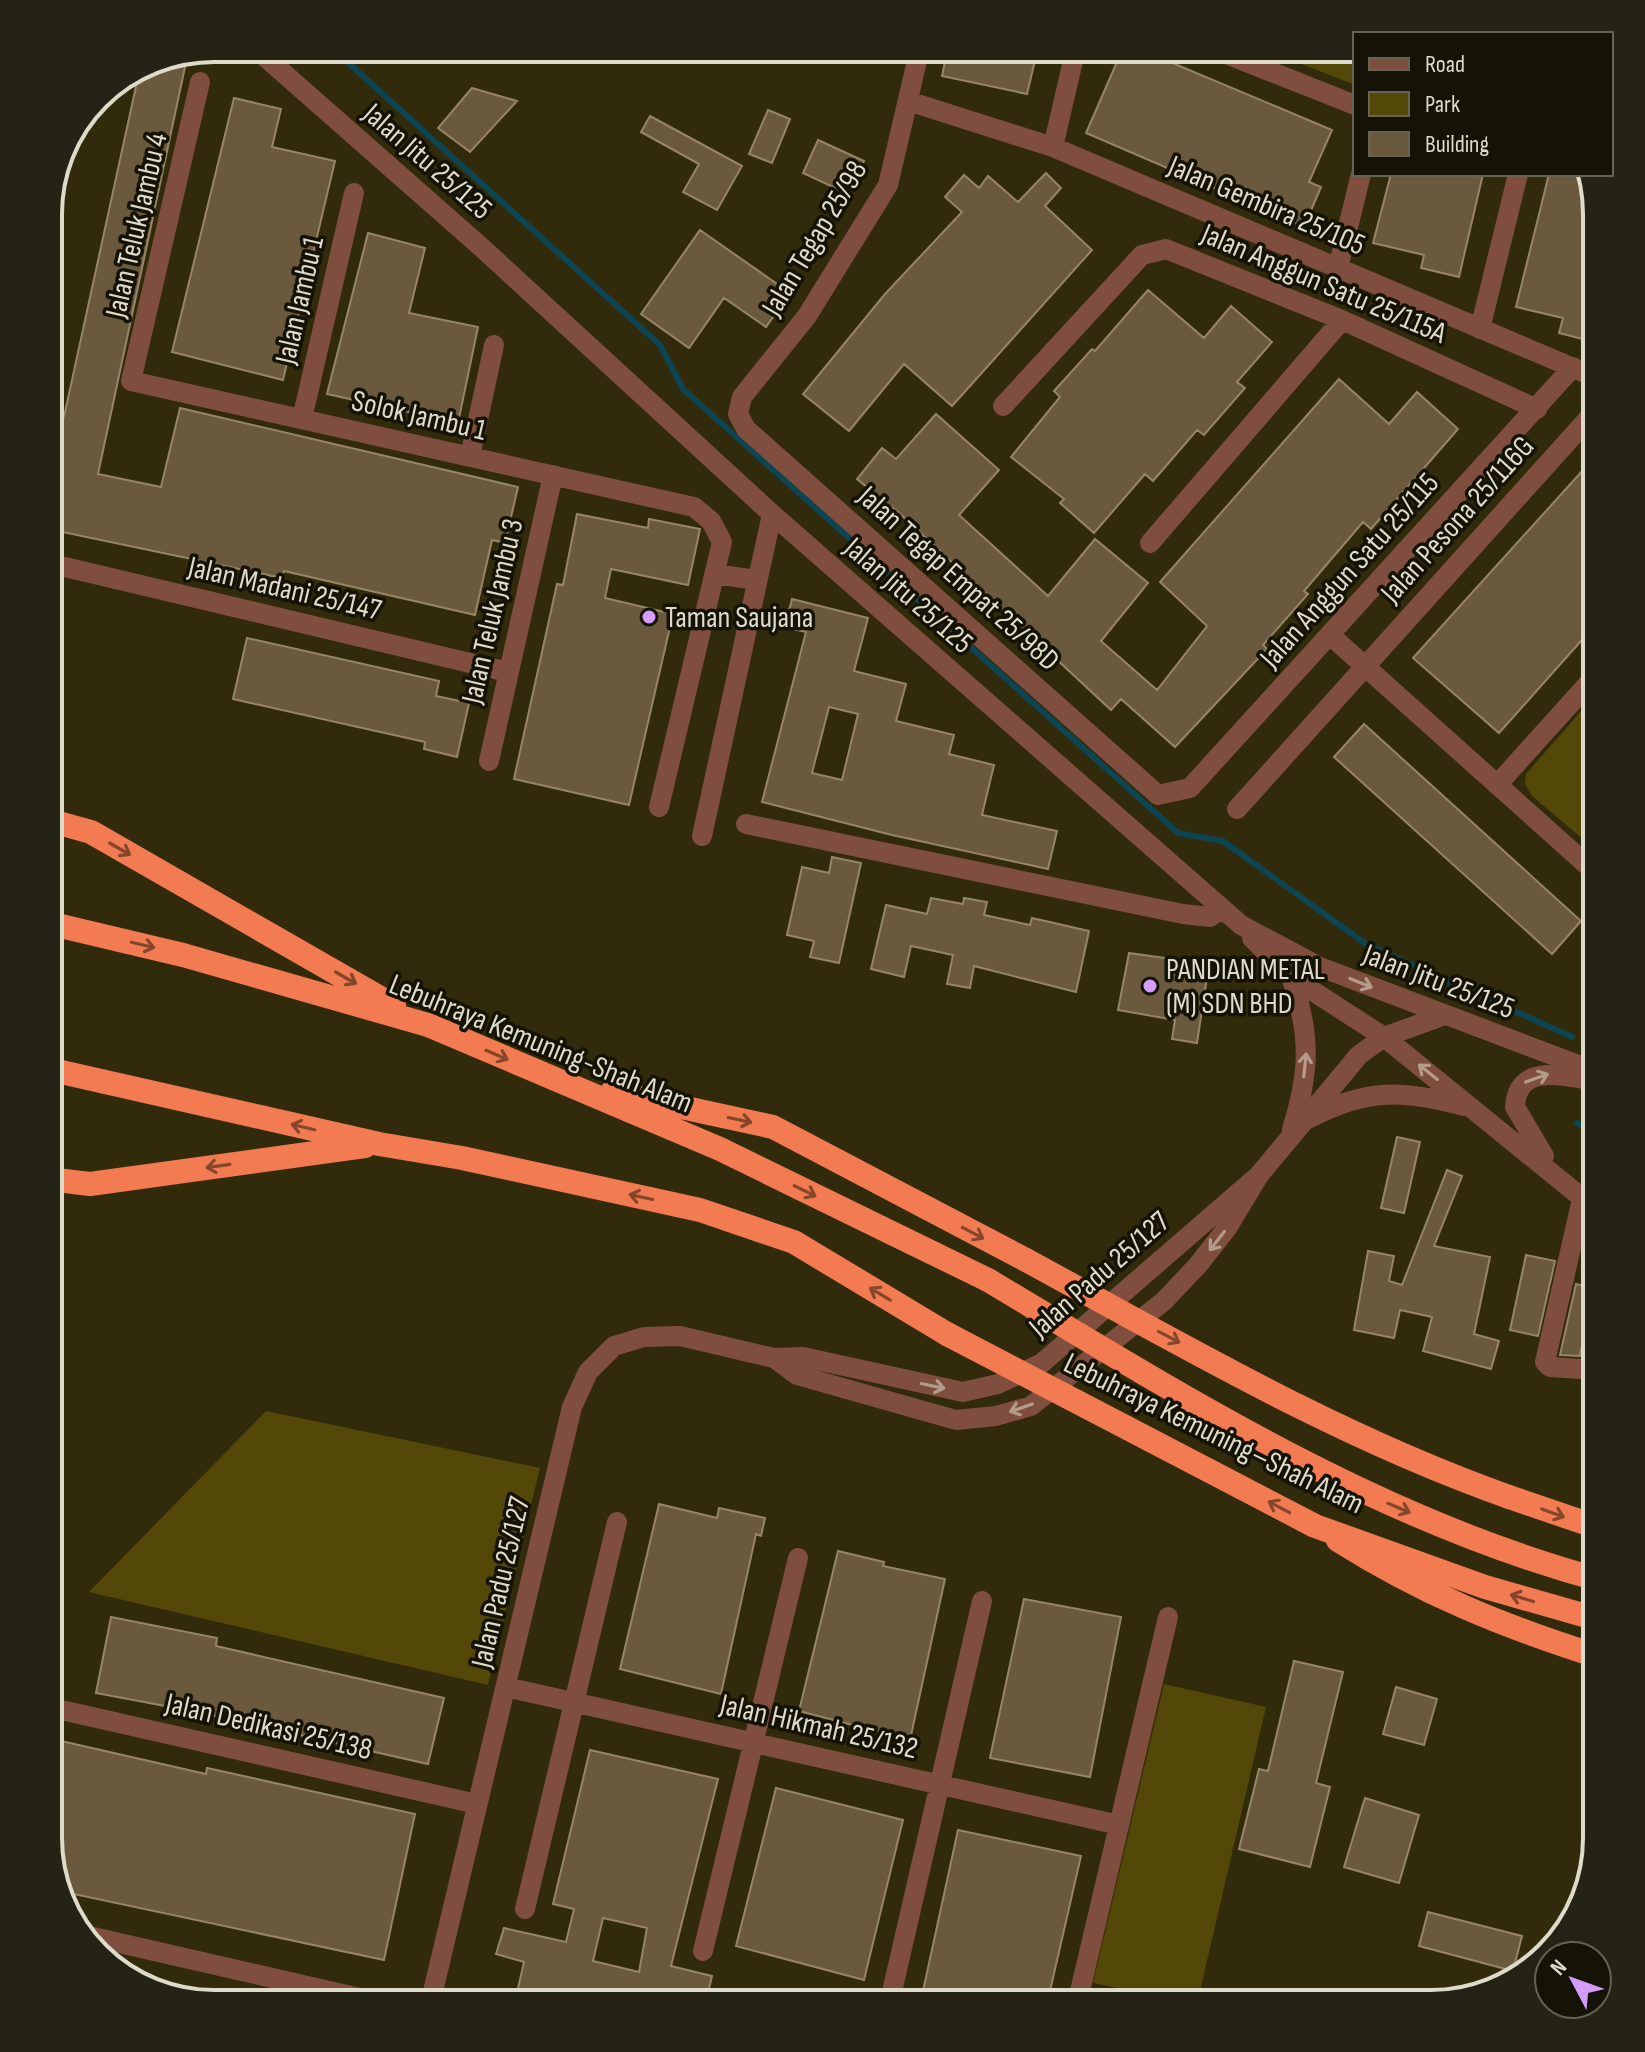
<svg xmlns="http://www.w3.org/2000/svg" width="1645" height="2052" viewBox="0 0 1645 2052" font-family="'Sofia Sans Condensed',sans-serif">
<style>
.green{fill:#544808}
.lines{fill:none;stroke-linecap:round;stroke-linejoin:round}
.stream{stroke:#0d4553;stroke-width:6}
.building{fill:#6a593d;stroke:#978567;stroke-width:2;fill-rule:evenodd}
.minor{stroke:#7f4e3e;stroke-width:20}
.highway{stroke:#f37b52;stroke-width:24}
.highway-bridge{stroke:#f37b52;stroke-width:24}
.oneway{stroke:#84472c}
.oneway2{stroke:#b49c8b}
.poi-dot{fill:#d49cfb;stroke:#151306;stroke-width:3}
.labels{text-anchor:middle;stroke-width:7;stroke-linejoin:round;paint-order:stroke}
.street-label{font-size:30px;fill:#dfdbca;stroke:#151306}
.poi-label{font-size:30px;fill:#dfdbca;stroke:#151306;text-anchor:start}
.rim{fill:none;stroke:#dfdbca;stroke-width:4}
</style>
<rect width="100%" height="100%" fill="#312a0b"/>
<!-- green -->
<path class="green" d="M 1261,48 L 1355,48 L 1355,85 Z
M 1597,693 L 1597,851 L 1532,796 L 1525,784 L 1526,774 Z
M 266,1411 L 540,1468 L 488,1685 L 89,1592 Z
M 1164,1684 L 1266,1707 L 1197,2004 L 1093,1983 Z"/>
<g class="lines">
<!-- stream -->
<path class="stream" d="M 332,48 L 660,345 L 683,389 L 1178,833 L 1223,841 L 1366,944 L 1572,1037
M 1577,1123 L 1597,1132"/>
</g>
<!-- building -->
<path class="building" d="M 948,48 L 1038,48 L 1027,94 L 942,76 Z
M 1123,48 L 1137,48 L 1332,130 L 1309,182 L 1321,187 L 1304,227 L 1086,133 Z
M 188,53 L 98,474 L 161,487 L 180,408 L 518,487 L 505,543 L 492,540 L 475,615 L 284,571 L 282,578 L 48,529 L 48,464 L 52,464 L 65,412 L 140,68 L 151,60 Z
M 472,88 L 517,101 L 470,152 L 438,128 Z
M 234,98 L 281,109 L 272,147 L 335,161 L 283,380 L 172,352 Z
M 768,110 L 790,119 L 772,163 L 749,154 Z
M 650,116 L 742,166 L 717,210 L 683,192 L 699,164 L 641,132 Z
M 818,140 L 864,161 L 848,194 L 803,173 Z
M 1046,173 L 1061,188 L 1045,206 L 1092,250 L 952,406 L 904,364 L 849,431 L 803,394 L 885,294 L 962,212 L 945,197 L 964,175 L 979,188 L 988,176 L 1018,202 Z
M 1391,174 L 1483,174 L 1459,277 L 1421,268 L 1424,255 L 1373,243 Z
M 1549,174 L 1585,174 L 1597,214 L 1594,342 L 1559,333 L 1563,318 L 1516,307 Z
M 700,230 L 790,293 L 766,327 L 724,298 L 689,348 L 641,314 Z
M 368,233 L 425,248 L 409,313 L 478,327 L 458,423 L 327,394 Z
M 1148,290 L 1204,338 L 1231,306 L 1272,342 L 1237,382 L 1245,388 L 1204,435 L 1197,430 L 1153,481 L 1145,474 L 1094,533 L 1060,503 L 1064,499 L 1011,457 L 1060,397 L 1054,391 L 1092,349 L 1095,351 Z
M 1339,379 L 1389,424 L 1417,392 L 1458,429 L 1371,529 L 1363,522 L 1304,591 L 1308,594 L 1263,645 L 1267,649 L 1175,747 L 1121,699 L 1111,710 L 899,513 L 857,479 L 882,448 L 896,459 L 936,414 L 999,470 L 959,515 L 1048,596 L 1095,539 L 1148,583 L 1101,641 L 1157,690 L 1207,626 L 1160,582 Z
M 1584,469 L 1597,481 L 1597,623 L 1499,733 L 1413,658 Z
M 577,514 L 648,528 L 649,519 L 700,529 L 688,585 L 611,569 L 605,598 L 673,614 L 629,805 L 514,779 L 557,584 L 563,585 Z
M 792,599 L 868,618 L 854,671 L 906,684 L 896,721 L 954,735 L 949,754 L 994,765 L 982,815 L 1057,831 L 1048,869 L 892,835 L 762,802 L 806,632 L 785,627 ZM 829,707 L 858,714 L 842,780 L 812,773 Z
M 247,638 L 439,681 L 436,696 L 469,703 L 457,757 L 424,749 L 425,742 L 233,699 Z
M 1364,724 L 1581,921 L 1552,954 L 1334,757 Z
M 832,857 L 861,863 L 839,963 L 810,957 L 814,941 L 787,935 L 802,867 L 829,873 Z
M 931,898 L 963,904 L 964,898 L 987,902 L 984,915 L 1030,925 L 1032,918 L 1089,931 L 1076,992 L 974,966 L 970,988 L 947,984 L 953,955 L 911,946 L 904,977 L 871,969 L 886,905 L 927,914 Z
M 1129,953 L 1209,964 L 1197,1043 L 1172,1039 L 1175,1020 L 1118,1010 Z
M 1397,1137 L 1420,1142 L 1404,1213 L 1381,1208 Z
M 1447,1170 L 1462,1176 L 1434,1246 L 1490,1257 L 1474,1334 L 1499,1341 L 1491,1369 L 1423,1351 L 1432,1317 L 1400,1310 L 1394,1338 L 1354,1330 L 1368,1251 L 1394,1256 L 1389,1281 L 1402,1285 Z
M 1526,1255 L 1555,1261 L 1538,1336 L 1510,1330 Z
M 1576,1284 L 1597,1289 L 1597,1353 L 1581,1349 L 1580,1356 L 1560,1355 Z
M 659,1504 L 717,1518 L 719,1508 L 765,1518 L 761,1536 L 756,1534 L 721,1694 L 620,1669 Z
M 838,1551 L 884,1562 L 883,1566 L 945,1579 L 910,1740 L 799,1711 Z
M 1024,1599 L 1121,1617 L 1090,1777 L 990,1758 Z
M 111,1617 L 217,1638 L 216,1646 L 444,1698 L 428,1764 L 202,1713 L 96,1693 Z
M 1294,1661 L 1343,1672 L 1316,1783 L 1330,1787 L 1310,1867 L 1239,1849 L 1259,1769 L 1268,1771 Z
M 1396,1687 L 1437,1699 L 1424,1745 L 1383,1734 Z
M 48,1738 L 206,1774 L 207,1768 L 415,1814 L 384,1960 L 64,1892 L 48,1838 Z
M 590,1750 L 718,1779 L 671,1966 L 712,1976 L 709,1989 L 748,1998 L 747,2004 L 548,2004 L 516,1997 L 524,1962 L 496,1954 L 504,1928 L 566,1942 L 574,1909 L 553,1904 ZM 603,1918 L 647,1928 L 639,1972 L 593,1961 Z
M 776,1788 L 903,1820 L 864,1980 L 736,1946 Z
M 1365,1798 L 1419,1815 L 1399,1883 L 1344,1867 Z
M 958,1830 L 1081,1856 L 1047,2004 L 983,2004 L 923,1991 Z
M 1428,1912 L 1522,1936 L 1513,1971 L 1419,1946 Z"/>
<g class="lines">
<!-- minor -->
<path class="minor" d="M 255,48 L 480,246 L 772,514 L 1241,925 L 1320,967 L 1597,1072
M 920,48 L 888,185 L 807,316 L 742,397 L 738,414 L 746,429 L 1158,795 L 1190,788 L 1573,367
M 1211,48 L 1355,105
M 200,82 L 131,381 L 694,507 L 711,521 L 722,542 L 659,807
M 908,101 L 1053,147 L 1597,378
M 1053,147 L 1076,48
M 1338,268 L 1361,174
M 1480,329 L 1518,174
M 1003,406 L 1142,255 L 1166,249 L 1342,320 L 1537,409
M 302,419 L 354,193
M 470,457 L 494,345
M 1150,543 L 1342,320
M 48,563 L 508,672
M 715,574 L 756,580
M 1330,635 L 1597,874
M 489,761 L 553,475
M 1497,785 L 1597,674
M 1237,809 L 1587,420 L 1597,424
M 746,824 L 1183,914 L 1210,917 L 1222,908
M 702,836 L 772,514
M 1252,938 L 1291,977 L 1384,1037 L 1597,1210
M 1291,977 C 1311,1034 1310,1072 1292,1129
M 1310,1118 C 1367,1088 1403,1090 1464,1106
M 1544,1156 L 1515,1107 C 1517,1065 1559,1074 1589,1080
M 1582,1199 L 1545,1362 L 1550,1367 L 1597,1370
M 774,1358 L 797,1375 L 956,1420 L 996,1416 L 1031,1406 L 1164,1301 L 1198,1265 L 1227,1228 L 1259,1175 L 1359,1055 L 1384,1037 L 1442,1016
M 506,1687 L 1119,1825
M 48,1707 L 477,1804
M 525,1909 L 617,1522
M 80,1934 L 386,2004
M 703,1951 L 798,1558
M 891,1996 L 982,1601
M 430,2004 L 572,1407 L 588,1372 L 614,1346 L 644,1337 L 680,1336 L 774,1358 L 803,1357 L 963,1392 L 998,1384 L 1042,1363 L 1259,1175
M 1077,2004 L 1168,1617"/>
<!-- highway -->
<path class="highway" d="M 48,820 L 91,832 L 394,1006
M 48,923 L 183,955 L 428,1025 L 720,1149 L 988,1280
M 48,1069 L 379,1144 L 462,1158 L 700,1210 L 794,1242 L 947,1334
M 612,1092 L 773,1127 L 1026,1260
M 48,1179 L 90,1184 L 365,1146
M 1509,1497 L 1597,1527
M 1338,1540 C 1422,1593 1502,1626 1597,1656"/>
<!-- highway-bridge -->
<path class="highway-bridge" d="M 1026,1260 C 1184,1346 1339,1437 1509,1497
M 988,1280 C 1183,1397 1376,1519 1597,1579
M 947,1334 L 1315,1526 L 1485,1587 L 1597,1619"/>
</g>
<!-- one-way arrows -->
<defs><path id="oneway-shaft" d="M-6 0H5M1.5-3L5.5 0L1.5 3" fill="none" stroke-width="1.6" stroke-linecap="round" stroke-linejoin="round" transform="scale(2)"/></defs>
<g class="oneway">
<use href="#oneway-shaft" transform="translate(120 849) rotate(30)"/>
<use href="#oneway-shaft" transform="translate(143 945) rotate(13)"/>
<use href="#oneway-shaft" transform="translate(346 978) rotate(30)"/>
<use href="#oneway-shaft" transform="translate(497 1055) rotate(23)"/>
<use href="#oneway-shaft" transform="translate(740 1120) rotate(12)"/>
<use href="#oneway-shaft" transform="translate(303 1127) rotate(-167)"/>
<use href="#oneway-shaft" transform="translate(218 1166) rotate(172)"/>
<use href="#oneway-shaft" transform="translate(805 1191) rotate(26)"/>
<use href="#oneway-shaft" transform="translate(641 1197) rotate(-168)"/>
<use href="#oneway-shaft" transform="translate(973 1233) rotate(28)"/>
<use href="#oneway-shaft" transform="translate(880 1294) rotate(-149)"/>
<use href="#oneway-shaft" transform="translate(1169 1337) rotate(28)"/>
<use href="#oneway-shaft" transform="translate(1279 1507) rotate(-152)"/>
<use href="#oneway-shaft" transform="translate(1399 1508) rotate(23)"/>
<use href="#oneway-shaft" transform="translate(1553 1513) rotate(20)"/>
<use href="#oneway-shaft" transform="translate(1522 1598) rotate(-163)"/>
</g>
<g class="oneway2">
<use href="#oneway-shaft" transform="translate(1361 983) rotate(22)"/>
<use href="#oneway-shaft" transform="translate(1305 1065) rotate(-84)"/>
<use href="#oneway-shaft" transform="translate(1428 1072) rotate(-141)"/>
<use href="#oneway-shaft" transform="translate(1537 1078) rotate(-20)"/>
<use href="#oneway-shaft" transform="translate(1217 1241) rotate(128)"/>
<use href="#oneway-shaft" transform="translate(933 1386) rotate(12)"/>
<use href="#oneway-shaft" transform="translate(1021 1408) rotate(161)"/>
</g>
<!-- markers -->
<g class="poi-dot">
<circle cx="649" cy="617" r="8"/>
<circle cx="1150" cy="986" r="8"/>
</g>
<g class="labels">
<!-- street labels -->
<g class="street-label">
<text transform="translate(428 161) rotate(41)" y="10">Jalan Jitu 25/125</text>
<text transform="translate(1267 205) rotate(23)" y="10">Jalan Gembira 25/105</text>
<text transform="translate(136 225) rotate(-77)" y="10">Jalan Teluk Jambu 4</text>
<text transform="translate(814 238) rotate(-59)" y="10">Jalan Tegap 25/98</text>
<text transform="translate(1324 283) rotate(23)" y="10">Jalan Anggun Satu 25/115A</text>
<text transform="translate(299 300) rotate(-77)" y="10">Jalan Jambu 1</text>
<text transform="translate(419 415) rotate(13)" y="10">Solok Jambu 1</text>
<text transform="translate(1457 519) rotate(-48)" y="10">Jalan Pesona 25/116G</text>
<text transform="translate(1349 570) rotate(-48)" y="10">Jalan Anggun Satu 25/115</text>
<text transform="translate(959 578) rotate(42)" y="10">Jalan Tegap Empat 25/98D</text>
<text transform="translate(285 588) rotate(13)" y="10">Jalan Madani 25/147</text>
<text transform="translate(909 595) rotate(41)" y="10">Jalan Jitu 25/125</text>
<text transform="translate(492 611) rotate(-77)" y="10">Jalan Teluk Jambu 3</text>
<text transform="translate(1439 981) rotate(21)" y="10">Jalan Jitu 25/125</text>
<text transform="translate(541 1043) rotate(22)" y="10">Lebuhraya Kemuning-Shah Alam</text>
<text transform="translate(1099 1274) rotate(-41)" y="10">Jalan Padu 25/127</text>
<text transform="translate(1214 1433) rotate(26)" y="10">Lebuhraya Kemuning–Shah Alam</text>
<text transform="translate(500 1582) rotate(-77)" y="10">Jalan Padu 25/127</text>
<text transform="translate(269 1726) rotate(13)" y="10">Jalan Dedikasi 25/138</text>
<text transform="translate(819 1726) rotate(13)" y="10">Jalan Hikmah 25/132</text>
</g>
<!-- poi labels -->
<g class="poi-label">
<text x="665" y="627">Taman Saujana</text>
<text x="1166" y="979">PANDIAN METAL<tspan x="1166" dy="34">(M) SDN BHD</tspan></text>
</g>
</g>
<!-- crop -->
<path d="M0 0H1645V2052H0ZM214 62H1431A152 152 0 0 1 1583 214V1838A152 152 0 0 1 1431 1990H214A152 152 0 0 1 62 1838V214A152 152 0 0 1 214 62Z" fill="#252316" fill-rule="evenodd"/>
<path class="rim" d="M214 62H1431A152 152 0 0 1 1583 214V1838A152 152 0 0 1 1431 1990H214A152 152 0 0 1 62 1838V214A152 152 0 0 1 214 62Z"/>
<!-- legend -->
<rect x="1353" y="32" width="260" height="144" fill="#151306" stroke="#666354" stroke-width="2"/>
<rect x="1369" y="58" width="40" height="12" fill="#7f4e3e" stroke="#666354" stroke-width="2"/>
<text x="1425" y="72" font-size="24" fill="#dfdbca">Road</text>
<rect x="1369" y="92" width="40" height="24" fill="#544808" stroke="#666354" stroke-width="2"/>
<text x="1425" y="112" font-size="24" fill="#dfdbca">Park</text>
<rect x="1369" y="132" width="40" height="24" fill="#6a593d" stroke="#666354" stroke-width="2"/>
<text x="1425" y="152" font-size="24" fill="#dfdbca">Building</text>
<!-- north arrow -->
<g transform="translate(1573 1980) rotate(311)"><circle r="38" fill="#151306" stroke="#666354" stroke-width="2"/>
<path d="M0-6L14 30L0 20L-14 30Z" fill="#d49cfb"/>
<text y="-12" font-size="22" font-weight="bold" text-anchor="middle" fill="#dfdbca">N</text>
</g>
</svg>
